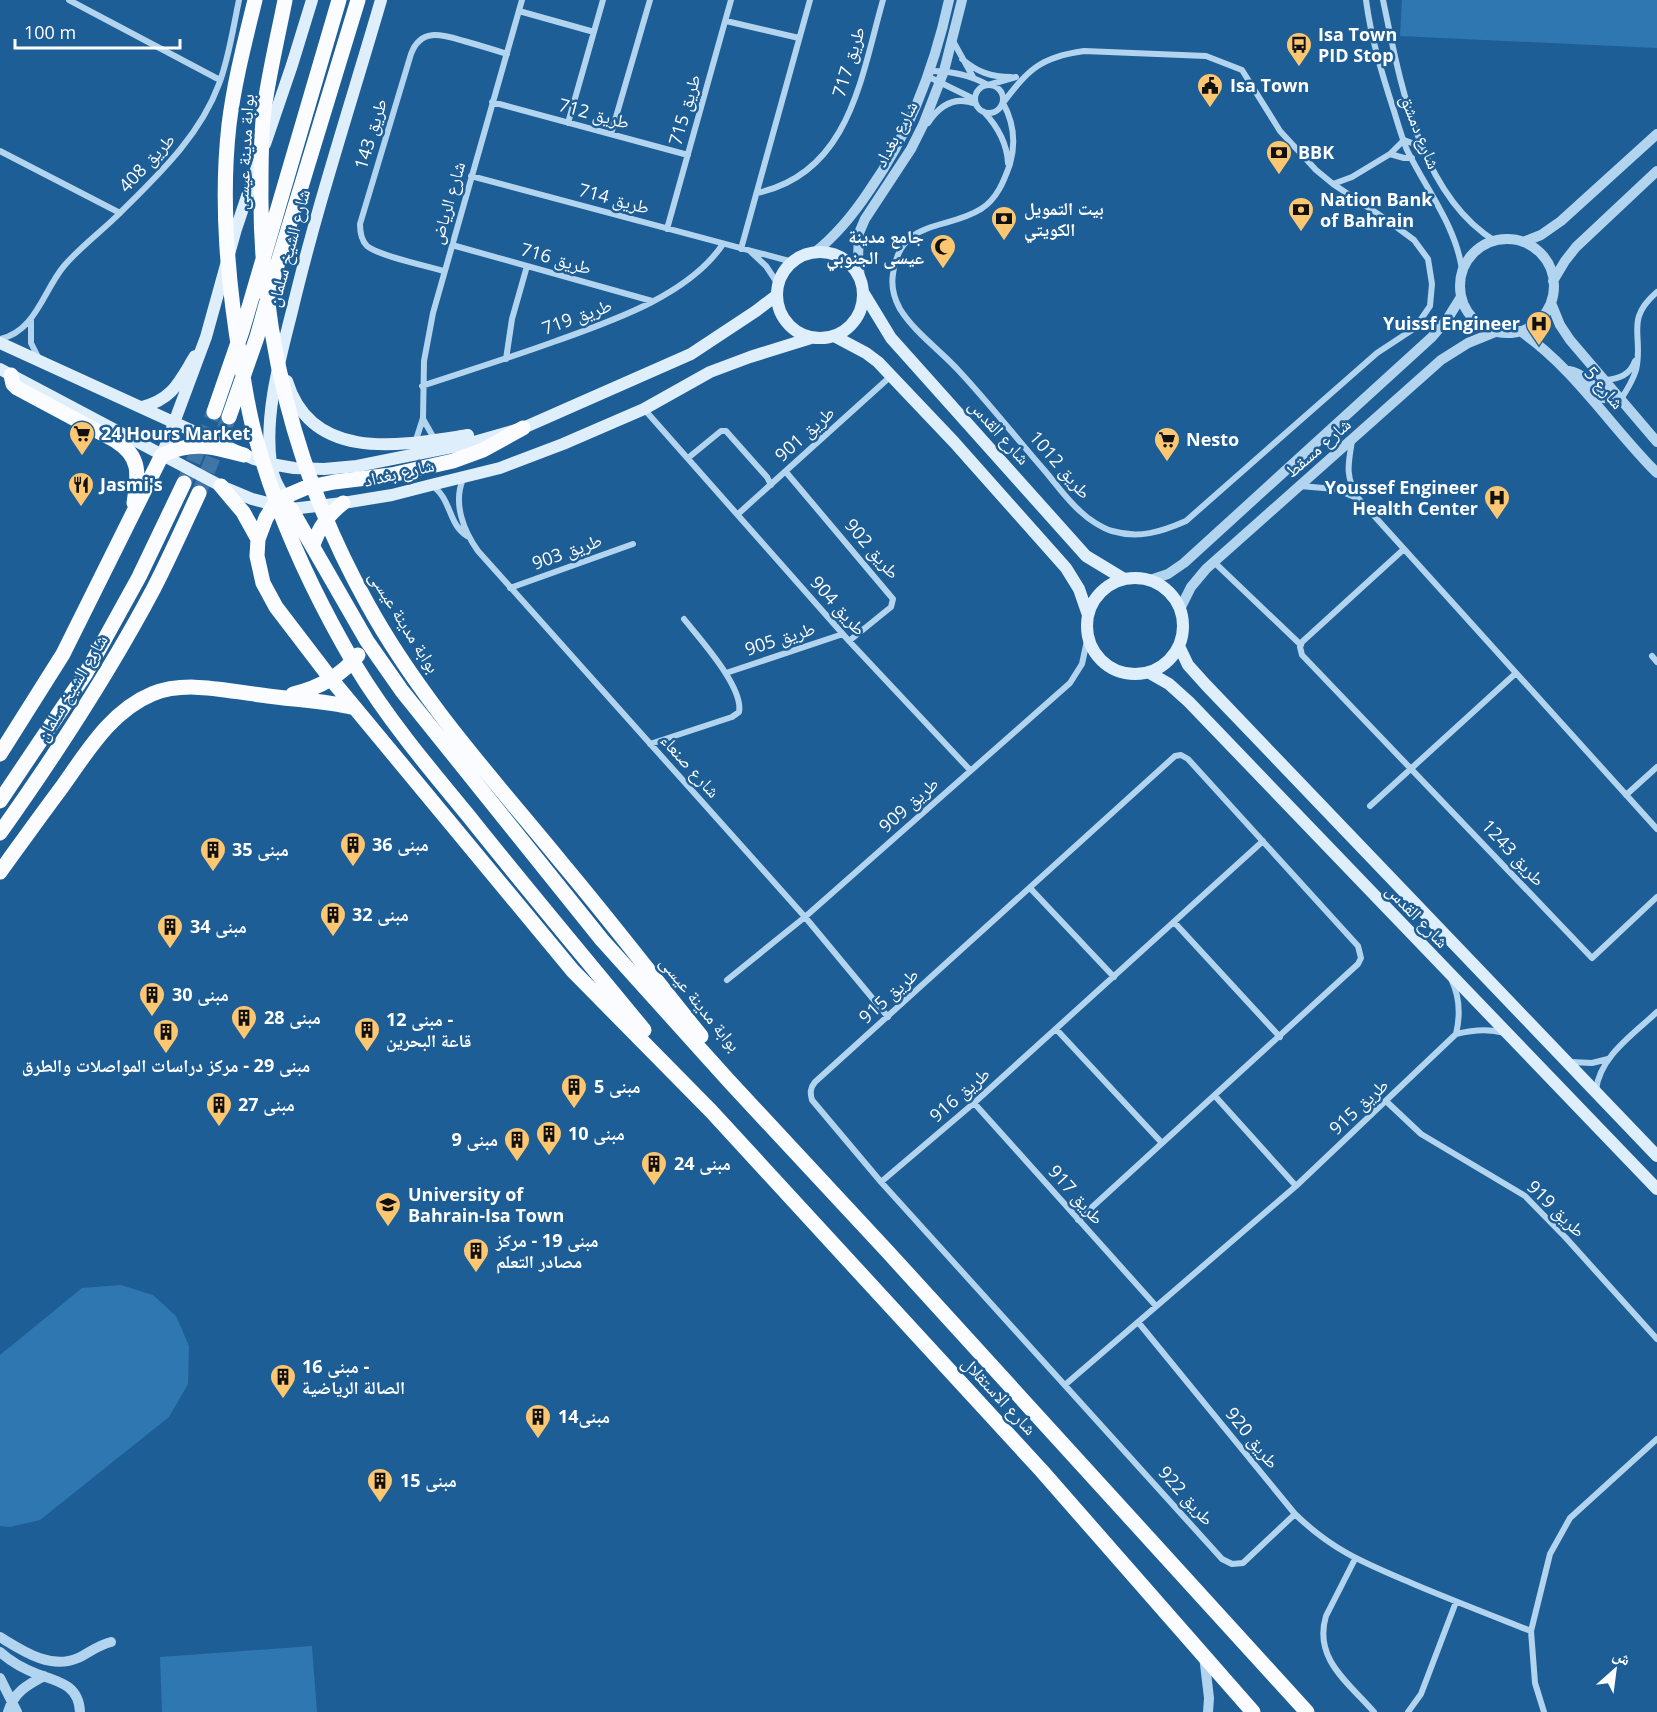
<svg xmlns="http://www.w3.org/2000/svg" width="1657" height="1712" viewBox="0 0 1657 1712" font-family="'Open Sans','Noto Naskh Arabic',sans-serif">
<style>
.green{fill:#2f77b1}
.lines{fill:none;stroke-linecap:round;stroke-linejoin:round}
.primary-tunnel{stroke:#4076a6;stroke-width:15;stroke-dasharray:15 8;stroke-linecap:butt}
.minor{stroke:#b2d4ef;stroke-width:6}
.tertiary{stroke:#b2d4ef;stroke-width:10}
.secondary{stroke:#dfeefb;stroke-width:12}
.primary{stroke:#fafcff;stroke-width:15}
.labels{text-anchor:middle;stroke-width:5;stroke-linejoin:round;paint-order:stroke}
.poi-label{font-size:18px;font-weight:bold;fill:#fff;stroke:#1e5e96;text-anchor:start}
.street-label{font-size:18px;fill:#fff;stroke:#1e5e96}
</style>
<rect width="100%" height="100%" fill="#1e5e96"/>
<!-- green -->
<path class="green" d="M 1402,0 L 1657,0 L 1657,48 L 1400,36 Z
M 121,1285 L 153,1295 L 176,1316 L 189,1346 L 188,1384 L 169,1417 L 40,1520 L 10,1527 L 0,1526 L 0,1355 L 82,1288 Z
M 312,1646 L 317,1712 L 162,1712 L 160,1657 Z"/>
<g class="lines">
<!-- primary-tunnel -->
<path class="primary-tunnel" d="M 184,483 L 214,412
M 199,493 L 229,417"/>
<!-- minor -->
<path class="minor" d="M 69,0 L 220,80
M 1366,0 C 1371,38 1382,74 1394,111 C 1398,124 1402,138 1407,150 C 1426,189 1456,226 1462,270
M 1383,0 C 1400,81 1419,194 1495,241
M 519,11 L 594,32
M 726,21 L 799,38
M 953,41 L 973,77
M 1084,51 L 1206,56 L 1242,70 L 1280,131 L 1316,170 L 1333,184 L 1387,220 L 1414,240 L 1428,259 L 1432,284 L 1430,306 L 1415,328 L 1377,353 L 1186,521 C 1161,532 1139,539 1112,531 C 1102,528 1088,519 1081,512 C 1067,500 1056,484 1045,471 C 1016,438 989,403 959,371 C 940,350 915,333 900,309 C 894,298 891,286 893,274 C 900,218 946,231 981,209 C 997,199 1004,181 1010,164 C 1016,143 1014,123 1003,103 C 1028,70 1040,57 1084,51 Z
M 962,59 C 977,72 991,77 1011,77
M 931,71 C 952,71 970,75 988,85 L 1016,77
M 929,77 L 974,99
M975 99a14 14 0 1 1 28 0a14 14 0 1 1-28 0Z
M 492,102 L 688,155
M 984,112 C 998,127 1007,143 1008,163
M 568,123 L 603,0
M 928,123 C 939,106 954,95 976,104
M 611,134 L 650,0
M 0,151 L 120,213
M 1390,154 L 1404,158 L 1412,158
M 471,176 L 793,262
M 1333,184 L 1352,177 L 1390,154 L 1404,140 L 1417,145 L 1422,151
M 757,193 C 850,173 861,77 883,0
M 667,229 L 731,0
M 452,245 L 652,301
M 741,249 L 810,0
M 750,251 L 766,266 L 778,284
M 444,271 C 427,266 379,256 367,246 C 361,240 360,232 360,224 L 411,54 C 421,27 443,35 464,41 C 478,45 492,49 507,54
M 31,321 L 31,343 L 39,359
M 0,339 C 36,331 43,291 64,266 C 80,247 102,231 120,213 C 158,175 200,136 219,84 C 229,58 233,28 239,0
M 506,359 L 512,319 L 527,266
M 1605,380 C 1619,379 1630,375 1635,361
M 422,386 C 467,371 512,357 556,341 C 612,321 689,295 723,244
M 1621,399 C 1627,390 1633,380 1636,370 C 1644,336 1624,320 1657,292
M 644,409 L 849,641 L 970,770
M 423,419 L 435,440
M 1352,441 C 1348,465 1345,476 1358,498 L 1657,829
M 415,443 L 423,418 L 424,361 L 433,313 L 522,0
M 688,458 L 721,431 L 726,431 L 767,477 L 771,485
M 786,472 L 893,599 L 891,607 L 849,641
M 463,479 C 453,503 463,530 478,551 L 805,917 L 888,1017
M 431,485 C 452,498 447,523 467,536
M 1300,486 L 1335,489 L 1357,498
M 738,514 L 891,376
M 1404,549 L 1302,642 L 1300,647 L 1302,655 L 1592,958 L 1657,897
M 1214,562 L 1301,645
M 510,588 L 633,544
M 1652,656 L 1657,662
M 726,673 L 843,634
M 650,744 L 732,717 L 739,712 C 744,687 699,638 684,619
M 1626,795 L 1657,767
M 1370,806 L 1516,673
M 1030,888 L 1114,977
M 1174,922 L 1280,1037
M 727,980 L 805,917 L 1070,683 L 1082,664 L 1088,636
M 1452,981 C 1460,998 1460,1017 1456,1034
M 1056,1029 L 1162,1143
M 1571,1062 L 1592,1063 L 1608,1059
M 1596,1090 C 1600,1056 1634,1034 1657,1012
M 1215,1096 L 1296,1186
M 1387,1102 L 1421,1134 L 1525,1196 L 1566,1238 L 1657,1339
M 974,1103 L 1156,1306
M 881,1182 L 974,1103 L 1263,841
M 1078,1220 L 1358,964 L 1361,958 L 1358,946 L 1188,759 L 1181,755 L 1175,756 L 815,1082 C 810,1088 810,1093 812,1100 L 881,1182 L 1222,1559 L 1232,1564 L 1243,1563 L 1295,1514
M 1138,1322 L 1295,1514 C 1334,1552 1367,1564 1416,1585 C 1454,1601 1493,1616 1531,1631
M 1066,1384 L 1296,1186 L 1456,1034 C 1472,1030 1488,1028 1504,1033
M 1355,1559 L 1326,1616 C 1313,1659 1349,1683 1374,1712
M 1408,1712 L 1421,1694 L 1456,1602
M 1544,1712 L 1535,1683 L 1531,1631 L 1550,1554 L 1570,1518 L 1657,1439"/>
<!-- tertiary -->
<path class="tertiary" d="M1460 286a47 47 0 1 1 94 0a47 47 0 1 1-94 0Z
M 1523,242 L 1541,235 L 1561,221 L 1657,134
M 814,253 C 837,235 853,215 869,191 C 910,133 934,69 949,0
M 860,279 L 858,259 L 859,233 L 865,219 L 911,149 L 923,125 L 944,71 L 962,0
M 1553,281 L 1565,261 L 1576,247 L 1657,171
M 1551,303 L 1560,325 L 1570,340 L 1657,442
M 1520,331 C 1575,369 1610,426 1657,473
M 1569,371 C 1585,374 1593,386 1604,398 L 1621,399
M 1150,580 L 1168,574 L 1184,563 L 1432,337 L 1448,318 L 1461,297
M 1180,609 L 1191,587 L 1206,569 L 1441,360 L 1468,343 L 1495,332
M 0,1637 C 23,1651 50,1670 78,1658 C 89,1653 98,1645 111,1642
M 0,1652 C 11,1662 24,1669 37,1674 C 58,1681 79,1685 80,1712
M 1204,1656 L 1209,1698 L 1208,1712
M 0,1678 L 17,1712
M 8,1712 C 14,1692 27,1685 44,1676"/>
<!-- secondary -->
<path class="secondary" d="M 265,144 L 292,65 L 312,0
M777 295a43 43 0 1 1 86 0a43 43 0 1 1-86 0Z
M 863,292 L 891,338 L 1086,556 L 1124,579
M 834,336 L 866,353 L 878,362 L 954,442 L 1066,568 L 1079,589 L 1088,615
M 0,343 L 254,459 L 271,464 L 294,468 L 324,469 L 357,466 L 467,444 L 523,428 L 691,354 L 756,311 L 777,295
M 0,369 L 221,486 L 252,499 L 291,509 L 343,503 L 392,495 L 431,485 L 500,468 L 563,444 L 644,409 L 710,372 L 750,357 L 811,338
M 287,381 C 312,464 403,445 468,435
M 142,407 C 173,399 179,382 195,356
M 162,455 L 206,337 L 236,229 L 259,161
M 289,505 C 282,492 272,479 271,464 C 264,414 280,359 292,311 C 317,206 351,103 381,0
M1087 626a48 48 0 1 1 96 0a48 48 0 1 1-96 0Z
M 1179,646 L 1188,665 L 1206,685 L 1657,1156
M 1148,672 L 1169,684 L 1189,702 L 1657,1189"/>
<!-- primary -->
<path class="primary" d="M 255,0 C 245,41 234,83 229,125 C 220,204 228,285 241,363 C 245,389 249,417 257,442 C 279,521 314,595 355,665 C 387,718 428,767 467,814 C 525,887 585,958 644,1030
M 285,0 C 278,36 269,73 264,110 C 261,135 261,161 261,186 C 259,332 296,476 367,603 C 419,698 493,779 561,862 C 609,919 654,978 701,1036
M 11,375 L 13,384 L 17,388 L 116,441 C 142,457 138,476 134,503
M 214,412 L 242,331 L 339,0
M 229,417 L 257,337 L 276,269 L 358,0
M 523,428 L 483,450 L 453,461 L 391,475 L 334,482 L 305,488 L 284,497 L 274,505 L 266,518 L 258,539 L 257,556 L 263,583 L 276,607 L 331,679 L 573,971 L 711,1111 L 1041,1470 L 1253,1712
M 221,486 L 243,512 L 258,539
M 291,509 L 367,641 L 402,691 L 602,940 L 729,1081 L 888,1252 L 1307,1712
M 313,545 C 319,527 328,515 343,503
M 293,694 C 319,688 341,676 358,655
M 0,754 L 63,654 L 162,455 C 194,440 213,447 244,455
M 0,801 L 86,673 L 139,577 L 184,483
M 0,833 C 56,754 109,673 154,588 C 170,557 184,525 199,493
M 0,872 C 21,843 41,815 62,787 C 87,752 111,711 152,694 C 186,680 226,691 261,695 C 293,700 324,700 355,708"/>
</g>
<!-- icons -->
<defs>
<symbol id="bus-pin" viewBox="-11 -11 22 30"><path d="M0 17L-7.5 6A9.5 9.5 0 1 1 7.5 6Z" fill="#fdc772" stroke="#1e5e96"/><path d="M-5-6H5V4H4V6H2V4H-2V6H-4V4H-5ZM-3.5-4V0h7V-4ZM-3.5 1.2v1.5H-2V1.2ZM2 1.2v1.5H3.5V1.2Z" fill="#111"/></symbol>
<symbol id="civic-pin" viewBox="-11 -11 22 30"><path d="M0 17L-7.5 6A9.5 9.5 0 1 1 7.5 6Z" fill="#fdc772" stroke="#1e5e96"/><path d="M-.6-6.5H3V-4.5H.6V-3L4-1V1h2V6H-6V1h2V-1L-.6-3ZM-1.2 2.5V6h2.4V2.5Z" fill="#111"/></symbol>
<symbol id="bank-pin" viewBox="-11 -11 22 30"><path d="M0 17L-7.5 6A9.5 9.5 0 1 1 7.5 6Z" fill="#fdc772" stroke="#1e5e96"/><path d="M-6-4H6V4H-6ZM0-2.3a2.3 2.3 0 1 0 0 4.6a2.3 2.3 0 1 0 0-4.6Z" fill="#111"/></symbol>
<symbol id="mosque-pin" viewBox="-11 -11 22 30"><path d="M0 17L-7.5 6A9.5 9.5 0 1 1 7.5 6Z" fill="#fdc772" stroke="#1e5e96"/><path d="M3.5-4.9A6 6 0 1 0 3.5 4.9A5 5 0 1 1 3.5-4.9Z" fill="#111"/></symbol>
<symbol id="hospital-pin" viewBox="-11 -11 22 30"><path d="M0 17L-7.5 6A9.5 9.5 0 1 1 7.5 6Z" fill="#fdc772" stroke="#1e5e96"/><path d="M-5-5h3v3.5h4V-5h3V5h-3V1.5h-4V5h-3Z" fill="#111"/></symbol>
<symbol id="supermarket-pin" viewBox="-11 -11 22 30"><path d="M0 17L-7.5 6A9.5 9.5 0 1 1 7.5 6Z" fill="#fdc772" stroke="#1e5e96"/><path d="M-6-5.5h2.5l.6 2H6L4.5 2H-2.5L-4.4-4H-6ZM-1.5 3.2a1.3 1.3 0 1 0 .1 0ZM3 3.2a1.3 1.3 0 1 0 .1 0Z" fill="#111"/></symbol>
<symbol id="restaurant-pin" viewBox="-11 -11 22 30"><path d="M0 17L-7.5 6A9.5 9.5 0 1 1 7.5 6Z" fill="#fdc772" stroke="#1e5e96"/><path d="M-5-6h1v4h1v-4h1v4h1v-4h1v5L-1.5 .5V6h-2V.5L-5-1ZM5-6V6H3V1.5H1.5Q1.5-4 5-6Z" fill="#111"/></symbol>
<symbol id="building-pin" viewBox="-11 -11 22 30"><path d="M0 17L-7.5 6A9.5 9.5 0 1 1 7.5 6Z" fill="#fdc772" stroke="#1e5e96"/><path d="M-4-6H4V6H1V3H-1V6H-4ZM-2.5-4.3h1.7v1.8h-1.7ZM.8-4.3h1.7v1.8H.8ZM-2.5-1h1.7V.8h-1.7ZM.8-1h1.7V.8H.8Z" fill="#111"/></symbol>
<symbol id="school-pin" viewBox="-11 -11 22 30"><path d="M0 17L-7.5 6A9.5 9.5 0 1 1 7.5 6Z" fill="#fdc772" stroke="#1e5e96"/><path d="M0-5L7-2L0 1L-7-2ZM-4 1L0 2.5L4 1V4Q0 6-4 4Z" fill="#111"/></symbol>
</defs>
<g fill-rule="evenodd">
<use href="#bus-pin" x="1284" y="30" width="30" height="40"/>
<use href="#civic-pin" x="1195" y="71" width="30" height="40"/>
<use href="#bank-pin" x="1264" y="138" width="30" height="40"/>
<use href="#bank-pin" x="1286" y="195" width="30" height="40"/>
<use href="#bank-pin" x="989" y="204" width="30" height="40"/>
<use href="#mosque-pin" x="928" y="232" width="30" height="40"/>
<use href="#hospital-pin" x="1524" y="309" width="30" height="40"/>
<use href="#supermarket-pin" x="67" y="419" width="30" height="40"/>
<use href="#supermarket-pin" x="1152" y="425" width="30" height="40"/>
<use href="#restaurant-pin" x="66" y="470" width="30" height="40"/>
<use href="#hospital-pin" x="1482" y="483" width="30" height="40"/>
<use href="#building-pin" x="338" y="830" width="30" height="40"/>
<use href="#building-pin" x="198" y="835" width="30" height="40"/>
<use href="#building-pin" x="318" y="900" width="30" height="40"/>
<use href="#building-pin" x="155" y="912" width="30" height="40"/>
<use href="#building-pin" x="137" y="980" width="30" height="40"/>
<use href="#building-pin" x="229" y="1003" width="30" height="40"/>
<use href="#building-pin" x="352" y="1015" width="30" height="40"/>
<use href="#building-pin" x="151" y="1017" width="30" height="40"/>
<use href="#building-pin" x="559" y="1072" width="30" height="40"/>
<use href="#building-pin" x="204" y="1090" width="30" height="40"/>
<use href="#building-pin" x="534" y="1119" width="30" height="40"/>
<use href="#building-pin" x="502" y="1125" width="30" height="40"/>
<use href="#building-pin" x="639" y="1149" width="30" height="40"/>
<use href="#school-pin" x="373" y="1190" width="30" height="40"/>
<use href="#building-pin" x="461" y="1236" width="30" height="40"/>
<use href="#building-pin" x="268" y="1362" width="30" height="40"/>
<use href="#building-pin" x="523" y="1402" width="30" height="40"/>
<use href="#building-pin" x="365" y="1466" width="30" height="40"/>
</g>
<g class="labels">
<!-- poi labels -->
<g class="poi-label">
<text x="1318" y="41">Isa Town<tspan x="1318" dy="21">PID Stop</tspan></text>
<text x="1230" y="92">Isa Town</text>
<text x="1298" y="159">BBK</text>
<text x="1320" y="206">Nation Bank<tspan x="1320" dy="21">of Bahrain</tspan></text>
<text x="1024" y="215">بيت التمويل<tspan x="1024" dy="21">الكويتي</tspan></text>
<text x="924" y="243" text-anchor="end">جامع مدينة<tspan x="924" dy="21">عيسى الجنوبي</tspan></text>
<text x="1520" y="330" text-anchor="end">Yuissf Engineer</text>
<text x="101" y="440">24 Hours Market</text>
<text x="1186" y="446">Nesto</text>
<text x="100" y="491">Jasmi's</text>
<text x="1478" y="494" text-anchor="end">Youssef Engineer<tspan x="1478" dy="21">Health Center</tspan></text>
<text x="372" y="851">مبنى 36</text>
<text x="232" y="856">مبنى 35</text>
<text x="352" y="921">مبنى 32</text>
<text x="190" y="933">مبنى 34</text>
<text x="172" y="1001">مبنى 30</text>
<text x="264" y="1024">مبنى 28</text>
<text x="386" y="1026">مبنى 12 -<tspan x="386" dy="21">قاعة البحرين</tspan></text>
<text x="166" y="1072" text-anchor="middle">مبنى 29 - مركز دراسات المواصلات والطرق</text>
<text x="594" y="1093">مبنى 5</text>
<text x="238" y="1111">مبنى 27</text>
<text x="568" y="1140">مبنى 10</text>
<text x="498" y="1146" text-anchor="end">مبنى 9</text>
<text x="674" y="1170">مبنى 24</text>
<text x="408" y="1201">University of<tspan x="408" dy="21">Bahrain-Isa Town</tspan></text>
<text x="496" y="1247">مبنى 19 - مركز<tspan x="496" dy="21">مصادر التعلم</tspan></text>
<text x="302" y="1373">مبنى 16 -<tspan x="302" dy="21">الصالة الرياضية</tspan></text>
<text x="558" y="1423">مبنى14</text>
<text x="400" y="1487">مبنى 15</text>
</g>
<!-- street labels -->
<g class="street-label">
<text transform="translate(849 62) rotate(-73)" y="6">طريق 717</text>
<text transform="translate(685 110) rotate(-74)" y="6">طريق 715</text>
<text transform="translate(594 114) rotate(15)" y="6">طريق 712</text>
<text transform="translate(1420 132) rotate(68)" y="6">شارع دمشق</text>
<text transform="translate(371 134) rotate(-73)" y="6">طريق 143</text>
<text transform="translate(896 134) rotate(-62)" y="6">شارع بغداد</text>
<text transform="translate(245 152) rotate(-87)" y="6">بوابة مدينة عيسى</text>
<text transform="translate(147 163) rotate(-47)" y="6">طريق 408</text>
<text transform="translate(614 199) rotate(15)" y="6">طريق 714</text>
<text transform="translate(448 203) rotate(-74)" y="6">شارع الرياض</text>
<text transform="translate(289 248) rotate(-75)" y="6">شارع الشيخ سلمان</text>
<text transform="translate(556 259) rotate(16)" y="6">طريق 716</text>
<text transform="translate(577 317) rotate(-20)" y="6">طريق 719</text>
<text transform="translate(1604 388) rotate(49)" y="6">شارع 5</text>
<text transform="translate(999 432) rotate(48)" y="6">شارع القدس</text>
<text transform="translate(805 434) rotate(-42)" y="6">طريق 901</text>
<text transform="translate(1318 448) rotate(-41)" y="6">شارع مسقط</text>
<text transform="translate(1060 465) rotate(49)" y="6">طريق 1012</text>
<text transform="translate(399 473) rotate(-13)" y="6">شارع بغداد</text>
<text transform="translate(872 549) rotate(49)" y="6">طريق 902</text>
<text transform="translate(567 552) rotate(-20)" y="6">طريق 903</text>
<text transform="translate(838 606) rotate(48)" y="6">طريق 904</text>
<text transform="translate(404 622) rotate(58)" y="6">بوابة مدينة عيسى</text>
<text transform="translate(780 639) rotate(-18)" y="6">طريق 905</text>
<text transform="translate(72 688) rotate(-59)" y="6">شارع الشيخ سلمان</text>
<text transform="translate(690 766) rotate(48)" y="6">شارع صنعاء</text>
<text transform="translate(909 805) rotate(-42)" y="6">طريق 909</text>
<text transform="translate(1513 853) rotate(47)" y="6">طريق 1243</text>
<text transform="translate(1417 916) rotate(46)" y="6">شارع القدس</text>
<text transform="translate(889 996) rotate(-42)" y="6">طريق 915</text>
<text transform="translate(700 1004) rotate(51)" y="6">بوابة مدينة عيسى</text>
<text transform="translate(960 1095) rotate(-41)" y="6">طريق 916</text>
<text transform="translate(1359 1107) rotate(-43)" y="6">طريق 915</text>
<text transform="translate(1076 1195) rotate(48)" y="6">طريق 917</text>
<text transform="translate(1556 1209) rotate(44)" y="6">طريق 919</text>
<text transform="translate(999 1396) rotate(47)" y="6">شارع الاستقلال</text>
<text transform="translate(1252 1438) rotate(51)" y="6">طريق 920</text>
<text transform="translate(1186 1496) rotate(48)" y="6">طريق 922</text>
</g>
</g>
<!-- north arrow -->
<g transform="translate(1615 1670) rotate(28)" stroke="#1e5e96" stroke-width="4.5" paint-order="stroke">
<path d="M0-4.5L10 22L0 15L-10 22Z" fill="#ffffff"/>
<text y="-9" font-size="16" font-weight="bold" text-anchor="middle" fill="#ffffff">ش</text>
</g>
<!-- scale -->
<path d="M15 39v9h165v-9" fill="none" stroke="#ffffff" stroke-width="3"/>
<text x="24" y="39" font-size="18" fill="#ffffff" stroke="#1e5e96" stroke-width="4.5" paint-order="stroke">100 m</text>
</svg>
